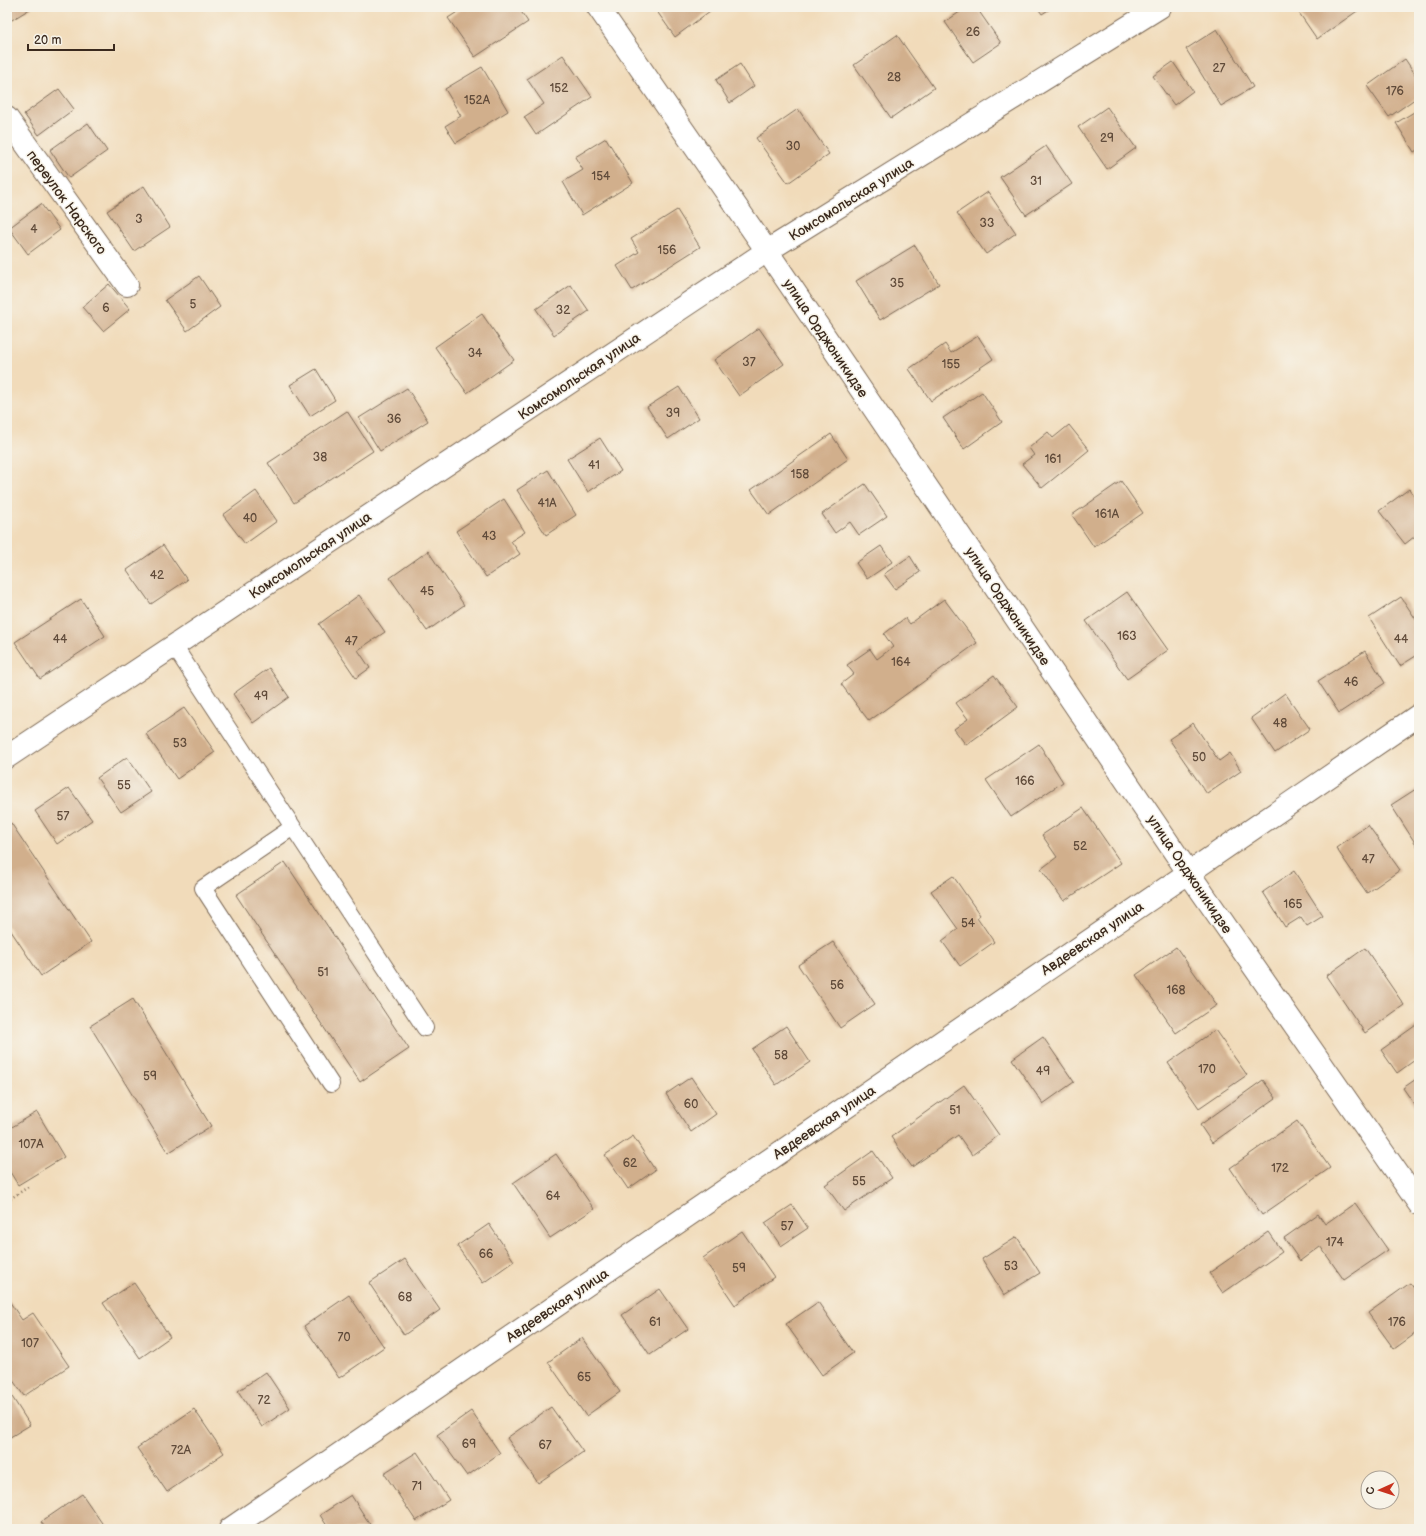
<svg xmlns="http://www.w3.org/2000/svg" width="1426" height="1536" viewBox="0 0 1426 1536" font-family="'Balsamiq Sans',sans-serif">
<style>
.building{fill:#d1af8c}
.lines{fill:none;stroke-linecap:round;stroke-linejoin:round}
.service-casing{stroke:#7b6855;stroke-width:18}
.minor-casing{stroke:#7b6855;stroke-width:24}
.path{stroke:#7b6855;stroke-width:2.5;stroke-dasharray:1 3;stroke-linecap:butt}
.service{stroke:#fff;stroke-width:16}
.minor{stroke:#fff;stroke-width:22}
.labels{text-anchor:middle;stroke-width:3;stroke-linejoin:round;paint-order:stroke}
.number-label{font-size:12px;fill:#604b3a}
.street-label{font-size:14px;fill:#3b2a1e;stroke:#f7f3e8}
</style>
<rect width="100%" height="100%" fill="#f7f3e8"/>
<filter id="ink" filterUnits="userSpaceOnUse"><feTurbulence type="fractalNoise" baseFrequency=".025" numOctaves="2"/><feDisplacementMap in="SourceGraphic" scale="8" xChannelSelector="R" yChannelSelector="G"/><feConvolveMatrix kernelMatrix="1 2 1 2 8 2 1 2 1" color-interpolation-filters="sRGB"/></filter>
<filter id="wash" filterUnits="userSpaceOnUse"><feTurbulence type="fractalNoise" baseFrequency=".012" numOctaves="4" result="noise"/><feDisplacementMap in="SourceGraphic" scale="16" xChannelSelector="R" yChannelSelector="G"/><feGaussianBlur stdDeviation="0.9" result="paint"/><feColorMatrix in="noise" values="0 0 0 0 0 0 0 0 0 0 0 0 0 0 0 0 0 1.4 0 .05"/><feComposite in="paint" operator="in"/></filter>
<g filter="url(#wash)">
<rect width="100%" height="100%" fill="#f1dbba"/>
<g id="blocks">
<!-- building -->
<path class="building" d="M 7,7 L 33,7 L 7,23 Z
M 465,7 L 518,7 L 528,22 L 475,57 L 448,18 Z
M 660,7 L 713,7 L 714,8 L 675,37 L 656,10 Z
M 967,7 L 976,7 L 1001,43 L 973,62 L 945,22 Z
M 1037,7 L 1053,7 L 1042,14 Z
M 1295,7 L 1363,7 L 1317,39 Z
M 1217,29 L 1253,87 L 1221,106 L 1186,49 Z
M 897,35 L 934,88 L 891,118 L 854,65 Z
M 563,55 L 592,97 L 536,135 L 524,117 L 544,104 L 527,79 Z
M 1405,59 L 1419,80 L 1419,96 L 1389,117 L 1367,86 Z
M 1173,62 L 1193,91 L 1174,105 L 1153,76 Z
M 740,64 L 754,86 L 730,103 L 716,80 Z
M 482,67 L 508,111 L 456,143 L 445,126 L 461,116 L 445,89 Z
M 59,89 L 74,109 L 39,135 L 24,114 Z
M 1107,107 L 1136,148 L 1107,169 L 1078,127 Z
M 798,109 L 829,154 L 788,183 L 756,138 Z
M 1419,109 L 1419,149 L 1414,152 L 1396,123 Z
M 88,123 L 107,151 L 69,178 L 50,150 Z
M 606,138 L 633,183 L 582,215 L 563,182 L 583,170 L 575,157 Z
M 1046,146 L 1072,184 L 1026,215 L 1000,177 Z
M 144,186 L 170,227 L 134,251 L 107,211 Z
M 988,192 L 1016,233 L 986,254 L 957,213 Z
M 41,204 L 60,230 L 28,254 L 9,228 Z
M 677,210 L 700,247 L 632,290 L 617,266 L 639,252 L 631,239 Z
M 915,245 L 939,284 L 880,320 L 856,281 Z
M 199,276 L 220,307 L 187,331 L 165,300 Z
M 109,284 L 130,309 L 103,331 L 82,307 Z
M 571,285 L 589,311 L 554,335 L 536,309 Z
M 482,314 L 514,360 L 467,393 L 435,347 Z
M 759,328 L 784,364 L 739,396 L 714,360 Z
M 978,336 L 993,359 L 931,401 L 909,369 L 945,344 L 951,353 Z
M 316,369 L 335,400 L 310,416 L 290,385 Z
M 679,387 L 699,418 L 668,439 L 647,407 Z
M 407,388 L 428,421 L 380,451 L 359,418 Z
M 982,392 L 1002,422 L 964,449 L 943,418 Z
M 347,411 L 373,451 L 294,503 L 268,463 Z
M 1069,425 L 1089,450 L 1042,488 L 1022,464 L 1034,455 L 1029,448 L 1048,432 L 1053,438 Z
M 831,434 L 848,459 L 769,515 L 751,490 Z
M 600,438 L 621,471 L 588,492 L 567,459 Z
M 548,470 L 576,515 L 546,535 L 517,490 Z
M 1121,481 L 1143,513 L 1094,547 L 1072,515 Z
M 865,484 L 887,516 L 859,535 L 850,522 L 835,533 L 822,514 Z
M 1409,489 L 1419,502 L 1419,533 L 1405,544 L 1379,511 Z
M 256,491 L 277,521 L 245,544 L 223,515 Z
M 504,499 L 525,532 L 511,541 L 520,554 L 486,577 L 456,531 Z
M 163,545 L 187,580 L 151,604 L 127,570 Z
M 881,546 L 892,562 L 867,579 L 856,563 Z
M 428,551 L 464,605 L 427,631 L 390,578 Z
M 910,556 L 920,572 L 895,589 L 884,574 Z
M 1127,592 L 1168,650 L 1127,679 L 1086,621 Z
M 359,595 L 385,632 L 358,650 L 370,668 L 356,678 L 319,624 Z
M 1401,597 L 1419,624 L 1419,654 L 1400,666 L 1369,618 Z
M 81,599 L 105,636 L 40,679 L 15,642 Z
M 944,599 L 977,643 L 869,721 L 841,684 L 854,674 L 847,665 L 870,649 L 877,659 L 893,647 L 884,634 L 905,618 L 910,624 Z
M 1365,651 L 1385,683 L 1339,713 L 1318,681 Z
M 269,668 L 289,697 L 253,723 L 233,694 Z
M 994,675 L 1018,707 L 966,745 L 954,729 L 968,719 L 956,703 Z
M 1285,693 L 1310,729 L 1275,753 L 1251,718 Z
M 184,708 L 215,752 L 177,779 L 146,734 Z
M 1193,723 L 1219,761 L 1230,753 L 1241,771 L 1207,794 L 1169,739 Z
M 1039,744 L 1063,782 L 1011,817 L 986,780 Z
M 127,757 L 151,792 L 121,812 L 97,778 Z
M 1419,787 L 1419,849 L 1391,805 Z
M 69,788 L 92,820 L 57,844 L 35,811 Z
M 1083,808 L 1121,863 L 1064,901 L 1041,869 L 1057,857 L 1042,835 Z
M 11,823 L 91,942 L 41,976 L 7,925 L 7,825 Z
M 1368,825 L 1400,870 L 1367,893 L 1336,848 Z
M 285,862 L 409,1049 L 360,1082 L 236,895 Z
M 1294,871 L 1323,916 L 1307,926 L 1301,917 L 1285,927 L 1263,892 Z
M 953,876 L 980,915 L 977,917 L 994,942 L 960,966 L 942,941 L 958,929 L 931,891 Z
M 833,942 L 875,1004 L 840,1028 L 798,965 Z
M 1176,947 L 1217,1005 L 1176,1033 L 1136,975 Z
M 1365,948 L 1404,1005 L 1365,1033 L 1326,976 Z
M 133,999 L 211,1126 L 168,1153 L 90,1026 Z
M 1419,1023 L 1419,1057 L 1397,1073 L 1381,1050 Z
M 786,1026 L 810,1062 L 776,1085 L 752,1049 Z
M 1215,1030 L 1247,1075 L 1199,1108 L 1168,1063 Z
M 1043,1037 L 1074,1082 L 1043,1104 L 1012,1059 Z
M 691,1077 L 716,1114 L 691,1132 L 666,1094 Z
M 1419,1077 L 1419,1111 L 1403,1088 Z
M 1263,1080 L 1276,1098 L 1212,1143 L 1200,1125 Z
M 964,1085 L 999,1135 L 972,1155 L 958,1135 L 912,1167 L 891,1137 Z
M 37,1112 L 64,1157 L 18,1185 L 7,1167 L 7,1130 Z
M 1297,1121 L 1330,1168 L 1262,1215 L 1230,1168 Z
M 633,1136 L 655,1170 L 628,1189 L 605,1155 Z
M 873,1151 L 892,1178 L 844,1211 L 825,1185 Z
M 556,1154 L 594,1209 L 550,1238 L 513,1183 Z
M 1355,1203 L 1388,1250 L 1344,1280 L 1320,1246 L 1300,1261 L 1284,1238 L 1318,1214 L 1325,1224 Z
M 792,1205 L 808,1228 L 781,1246 L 765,1223 Z
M 489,1224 L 514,1261 L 483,1283 L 457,1246 Z
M 742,1231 L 774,1277 L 735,1305 L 703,1258 Z
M 1268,1232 L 1282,1252 L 1223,1293 L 1209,1273 Z
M 1017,1237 L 1040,1273 L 1004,1295 L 982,1259 Z
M 405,1259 L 440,1310 L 404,1335 L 369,1283 Z
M 134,1283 L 170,1337 L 140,1358 L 103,1303 Z
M 1410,1283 L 1419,1295 L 1419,1331 L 1394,1349 L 1368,1313 Z
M 660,1289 L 688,1329 L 650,1355 L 622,1315 Z
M 349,1295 L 384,1347 L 339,1378 L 304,1326 Z
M 7,1298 L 22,1320 L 33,1313 L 69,1366 L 24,1396 L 7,1372 Z
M 818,1302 L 853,1353 L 822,1375 L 786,1324 Z
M 582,1338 L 620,1392 L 586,1416 L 548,1362 Z
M 266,1372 L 290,1408 L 262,1427 L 238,1391 Z
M 7,1389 L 30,1425 L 7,1439 Z
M 551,1407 L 583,1452 L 538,1483 L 507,1438 Z
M 194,1409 L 224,1453 L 167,1492 L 137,1448 Z
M 471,1411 L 500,1453 L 467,1476 L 437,1435 Z
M 417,1452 L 449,1500 L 416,1521 L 384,1473 Z
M 82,1494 L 106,1529 L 46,1529 L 41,1522 Z
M 351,1495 L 371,1526 L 366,1529 L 329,1529 L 320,1515 Z"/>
</g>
</g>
<g filter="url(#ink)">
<use href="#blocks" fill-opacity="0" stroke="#7b6855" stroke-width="1"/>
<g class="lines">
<defs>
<path id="service" d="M 174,646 L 425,1028
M 293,827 L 203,888 L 331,1084"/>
<path id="minor" d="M 598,7 L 767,251 L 1188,872 L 1419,1204
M 7,118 L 127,285
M 7,757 L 767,251 L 1160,7
M 230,1529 L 1419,715"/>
</defs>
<!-- service casing -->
<use href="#service" class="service-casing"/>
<!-- minor casing -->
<use href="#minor" class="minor-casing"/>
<!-- path -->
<path class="path" d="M 7,1201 L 28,1187"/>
<!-- service -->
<use href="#service" class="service"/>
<!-- minor -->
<use href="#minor" class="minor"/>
</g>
</g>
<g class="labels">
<!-- number labels -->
<g class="number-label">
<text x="973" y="36">26</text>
<text x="1219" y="72">27</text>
<text x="894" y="81">28</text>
<text x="559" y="92">152</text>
<text x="1395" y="95">176</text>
<text x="477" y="104">152А</text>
<text x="1107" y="142">29</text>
<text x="793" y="150">30</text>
<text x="601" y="180">154</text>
<text x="1036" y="185">31</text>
<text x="139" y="223">3</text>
<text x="987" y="227">33</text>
<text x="34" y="233">4</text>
<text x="667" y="254">156</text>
<text x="897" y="287">35</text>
<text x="193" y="308">5</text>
<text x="106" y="312">6</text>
<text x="563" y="314">32</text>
<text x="475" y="357">34</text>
<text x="749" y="366">37</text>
<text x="951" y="368">155</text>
<text x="673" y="417">39</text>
<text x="394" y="423">36</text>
<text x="320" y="461">38</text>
<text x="1053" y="463">161</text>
<text x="594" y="469">41</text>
<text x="800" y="478">158</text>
<text x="547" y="507">41А</text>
<text x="1107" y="518">161А</text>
<text x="250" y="522">40</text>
<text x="489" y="540">43</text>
<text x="157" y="579">42</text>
<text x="427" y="595">45</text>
<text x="1127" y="640">163</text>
<text x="60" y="643">44</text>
<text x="1401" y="643">44</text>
<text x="351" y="645">47</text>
<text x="901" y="666">164</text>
<text x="1351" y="686">46</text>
<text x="261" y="700">49</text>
<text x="1280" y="727">48</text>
<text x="180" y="747">53</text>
<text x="1199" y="761">50</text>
<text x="1025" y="785">166</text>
<text x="124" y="789">55</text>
<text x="63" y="820">57</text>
<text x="1080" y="850">52</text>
<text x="1368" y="863">47</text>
<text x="1293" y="908">165</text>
<text x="968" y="927">54</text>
<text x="323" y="976">51</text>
<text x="837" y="989">56</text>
<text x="1176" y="994">168</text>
<text x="781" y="1059">58</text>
<text x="1207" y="1073">170</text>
<text x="1043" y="1075">49</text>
<text x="150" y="1080">59</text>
<text x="691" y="1108">60</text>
<text x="955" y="1114">51</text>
<text x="31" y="1148">107А</text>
<text x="630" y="1167">62</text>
<text x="1280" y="1172">172</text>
<text x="859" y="1185">55</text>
<text x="553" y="1200">64</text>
<text x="787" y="1230">57</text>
<text x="1335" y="1246">174</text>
<text x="486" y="1258">66</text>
<text x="1011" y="1270">53</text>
<text x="739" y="1272">59</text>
<text x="405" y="1301">68</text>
<text x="655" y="1326">61</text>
<text x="1397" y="1326">176</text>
<text x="344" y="1341">70</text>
<text x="30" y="1347">107</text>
<text x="584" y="1381">65</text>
<text x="264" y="1404">72</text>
<text x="469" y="1448">69</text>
<text x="545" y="1449">67</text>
<text x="181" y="1454">72А</text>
<text x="417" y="1490">71</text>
</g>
<!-- street labels -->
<g class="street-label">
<text transform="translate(851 199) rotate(-32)" y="5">Комсомольская улица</text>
<text transform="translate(67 202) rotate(54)" y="5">переулок Нарского</text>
<text transform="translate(826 338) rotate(56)" y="5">улица Орджоникидзе</text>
<text transform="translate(579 376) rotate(-34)" y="5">Комсомольская улица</text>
<text transform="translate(310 555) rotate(-34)" y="5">Комсомольская улица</text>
<text transform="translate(1008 606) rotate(56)" y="5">улица Орджоникидзе</text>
<text transform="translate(1190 874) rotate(56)" y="5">улица Орджоникидзе</text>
<text transform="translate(1092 938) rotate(-34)" y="5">Авдеевская улица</text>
<text transform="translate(824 1122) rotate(-34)" y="5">Авдеевская улица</text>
<text transform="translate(557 1305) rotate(-34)" y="5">Авдеевская улица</text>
</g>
</g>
<!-- margin -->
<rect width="1426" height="1536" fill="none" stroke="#f7f3e8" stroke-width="24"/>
<!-- north arrow -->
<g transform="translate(1380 1490) rotate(267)"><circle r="19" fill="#f7f3e8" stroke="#aca397"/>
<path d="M0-3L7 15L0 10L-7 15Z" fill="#c8321e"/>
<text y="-6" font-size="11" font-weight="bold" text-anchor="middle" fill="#3b2a1e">С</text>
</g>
<!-- scale -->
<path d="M28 44v6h86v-6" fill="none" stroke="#3b2a1e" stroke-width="2"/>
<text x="34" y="44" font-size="12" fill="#3b2a1e" stroke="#f7f3e8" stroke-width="3" paint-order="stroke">20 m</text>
</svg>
